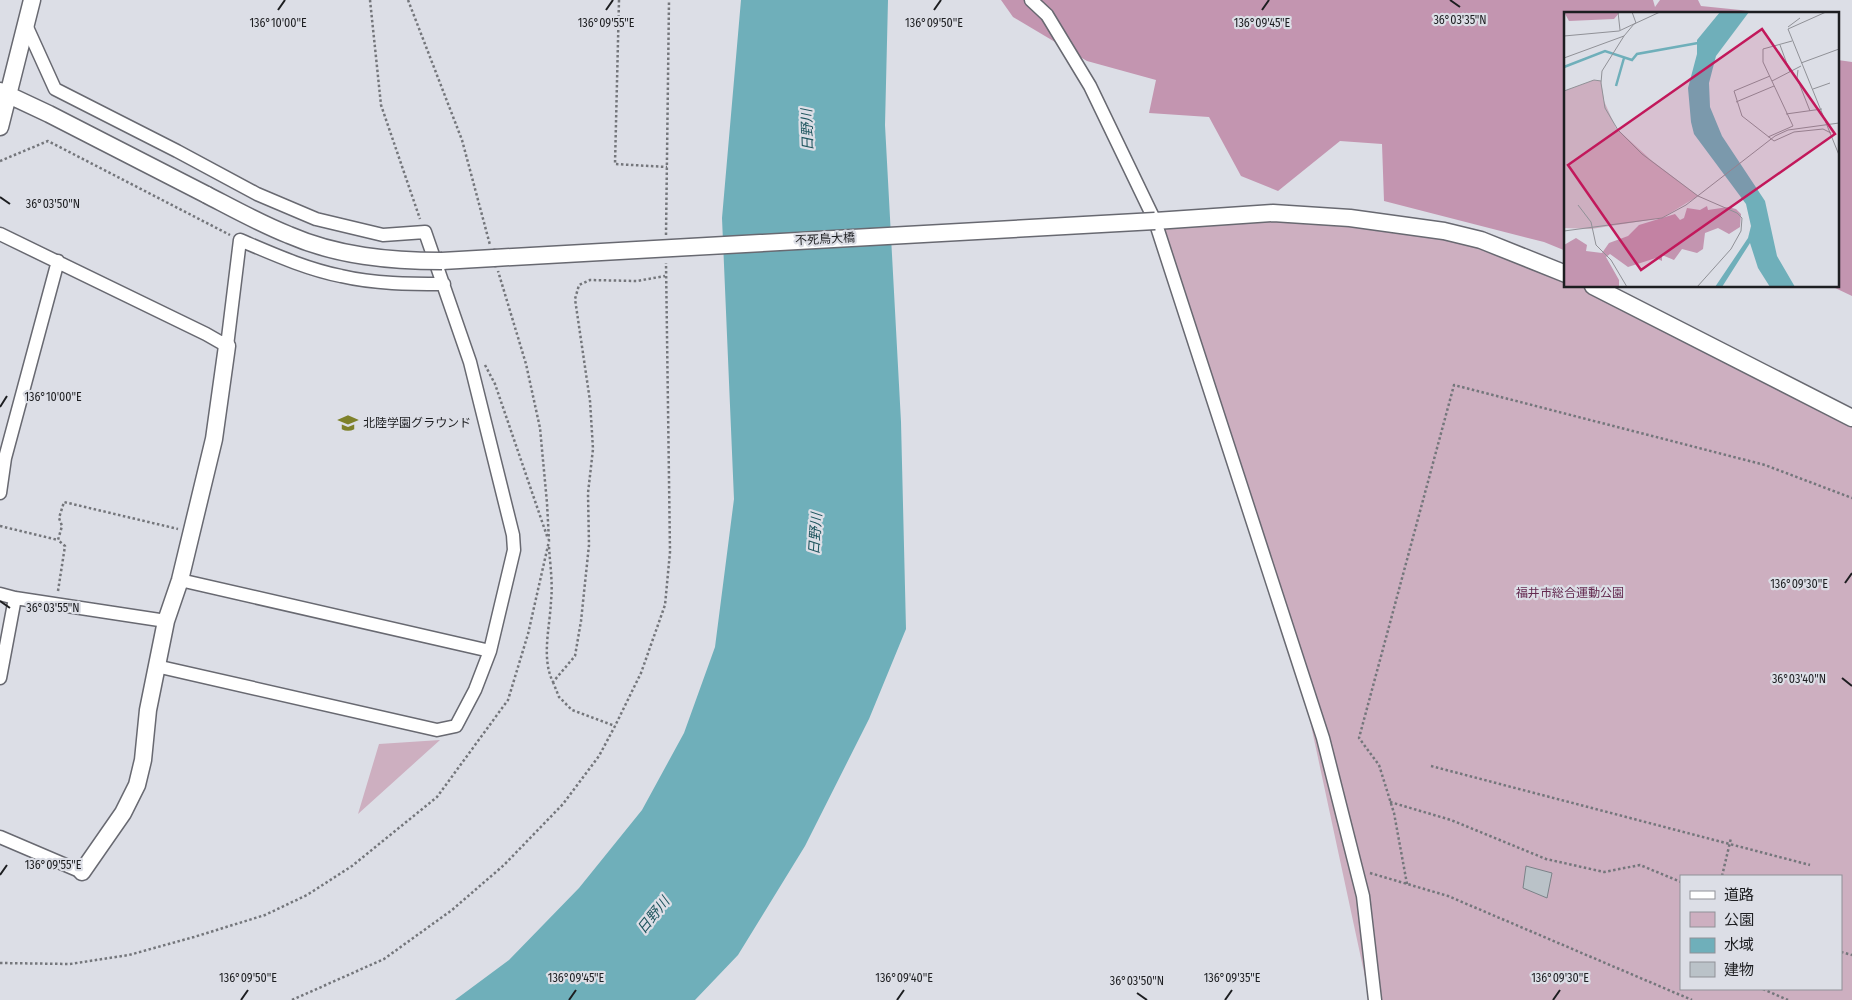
<svg xmlns="http://www.w3.org/2000/svg" width="1852" height="1000" viewBox="0 0 1852 1000" font-family="'Fira Sans Condensed','Noto Sans JP',sans-serif">
<style>
.green{fill:#cdafc0;fill-rule:evenodd}
.forest{fill:#c395b0}
.water{fill:#6fafba}
.building{fill:#bac2c8;stroke:#7b8288}
.lines{fill:none;stroke-linecap:round;stroke-linejoin:round}
.minor-casing{stroke:#686971;stroke-width:15}
.tertiary-casing{stroke:#686971;stroke-width:19}
.path{stroke:#74767b;stroke-width:2.5;stroke-dasharray:2.5 2.5;stroke-linecap:butt}
.minor{stroke:#fff;stroke-width:12}
.tertiary{stroke:#fff;stroke-width:16}
.tertiary-bridge-casing{stroke:#686971;stroke-width:19;stroke-linecap:butt}
.tertiary-bridge{stroke:#fff;stroke-width:16}
.ticks{fill:none;stroke:#1d1e21;stroke-width:2}
.labels{text-anchor:middle;stroke-width:4.5;stroke-linejoin:round;paint-order:stroke}
.street-label{font-size:12px;fill:#1d1e21;stroke:#dcdee6}
.poi-label{font-size:12px;fill:#1d1e21;stroke:#dcdee6;text-anchor:start}
.park-label{font-size:12px;fill:#63294f;stroke:#dcdee6}
.water-label{font-size:14px;font-style:italic;fill:#1f555e;stroke:#dcdee6}
.inset-river{fill:none;stroke:#6fafba;stroke-width:2.5}
.inset-road{fill:none;stroke:#909197;stroke-width:1}
.view{fill:#c2185b;fill-opacity:0.15;stroke:#c2185b;stroke-width:2.5}
.inset-edge{fill:none;stroke:#1d1e21;stroke-width:2.5}
.ticks-label{font-size:12px;text-anchor:middle;fill:#1d1e21;stroke:#dcdee6;stroke-width:4.5;stroke-linejoin:round;paint-order:stroke}
</style>
<rect width="100%" height="100%" fill="#dcdee6"/>
<!-- green -->
<path class="green" d="M 1350,218 L 1418,236 L 1481,240 L 1566,275 L 1566,286 L 1591,286 L 1852,418 L 1852,1000 L 1370,1000 L 1297,660 L 1155,221 ZM 1681,876 L 1841,876 L 1841,989 L 1681,989 Z
M 440,740 L 358,814 L 379,744 Z"/>
<!-- forest -->
<path class="forest" d="M 1001,0 L 1653,0 L 1655,7 L 1660,0 L 1698,0 L 1701,6 L 1760,12 L 1762,14 L 1566,14 L 1566,251 L 1544,242 L 1384,201 L 1382,144 L 1340,141 L 1278,191 L 1241,176 L 1209,117 L 1149,113 L 1156,80 L 1087,61 L 1013,17 Z
M 1838,60 L 1852,62 L 1852,296 L 1831,286 L 1838,286 Z"/>
<!-- water -->
<path class="water" d="M 741,0 L 888,0 L 885,125 L 901,422 L 906,629 L 869,719 L 805,846 L 738,955 L 695,1000 L 455,1000 L 509,960 L 579,888 L 642,810 L 684,733 L 715,647 L 734,499 L 722,218 Z"/>
<!-- building -->
<path class="building" d="M 1526,866 L 1552,873 L 1547,898 L 1523,888 Z"/>
<g class="lines">
<defs>
<path id="minor" d="M 1031,0 L 1047,15 L 1090,86 L 1155,221 L 1323,738 L 1363,896 L 1375,1000
M 26,25 L 55,89 L 177,151 L 257,194 L 316,219 L 383,235 L 425,232 L 470,362 L 513,535 L 514,550 L 490,651 L 475,690 L 456,726 L 437,730 L 156,666
M 0,234 L 206,334 L 227,346 L 240,240 C 273,254 306,269 341,276 C 375,284 410,284 444,284
M 0,493 L 5,458 L 58,261
M 180,580 L 490,651
M 0,594 L 15,598 L 166,621
M 0,678 L 15,598
M 0,837 L 82,872"/>
<path id="tertiary" d="M 0,91 L 49,114 L 207,195
M 0,127 L 32,0
M 1155,221 L 1273,213 L 1350,218 L 1444,231 L 1481,240 L 1566,274
M 442,261 L 494,258
M 1593,286 L 1852,418
M 82,872 L 123,813 L 137,785 L 143,760 L 148,710 L 166,621 L 180,580 L 214,439 L 227,346"/>
</defs>
<!-- minor casing -->
<use href="#minor" class="minor-casing"/>
<!-- tertiary casing -->
<use href="#tertiary" class="tertiary-casing"/>
<!-- path -->
<path class="path" d="M 370,0 L 381,105 L 420,219
M 408,0 L 462,140 L 490,245
M 619,0 L 615,164 L 667,167
M 0,161 L 48,141 L 230,235
M 666,235 L 669,0
M 485,365 L 495,384 L 548,539
M 0,526 L 58,540 L 62,526 L 59,518 L 64,502 L 178,529
M 549,547 C 550,564 553,583 551,601 C 550,627 541,658 553,682 L 575,656 L 581,621 L 589,545 L 588,493 L 593,449 L 590,401 L 575,299 L 579,285 L 590,280 L 637,281 L 665,276
M 58,591 L 65,546 L 58,540
M 553,682 L 559,697 L 572,710 L 615,726
M 1431,766 L 1810,865
M 1390,802 L 1451,820 L 1546,859 L 1604,872 L 1640,865 L 1681,882
M 1370,873 L 1448,896 L 1692,1000
M 1722,876 L 1731,838
M 1407,884 L 1394,813 L 1379,765 L 1359,738 L 1454,385 L 1765,465 L 1852,498
M 1841,952 L 1852,955
M 0,963 L 70,964 L 129,955 L 194,937 L 265,915 L 307,895 L 352,866 L 437,797 L 508,700 L 528,634 L 549,541 L 547,503 L 540,428 L 526,364 L 498,271
M 1763,989 L 1788,1000
M 292,1000 L 384,959 L 452,910 L 504,865 L 563,804 L 599,756 L 615,726 L 641,673 L 665,605 L 670,552 L 666,263"/>
<!-- minor -->
<use href="#minor" class="minor"/>
<!-- tertiary -->
<use href="#tertiary" class="tertiary"/>
<defs>
<path id="tertiary-bridge" d="M 207,195 C 234,209 261,224 289,235 C 337,256 390,261 442,261
M 494,258 L 1155,221"/>
</defs>
<!-- tertiary-bridge casing -->
<use href="#tertiary-bridge" class="tertiary-bridge-casing"/>
<!-- tertiary-bridge -->
<use href="#tertiary-bridge" class="tertiary-bridge"/>
</g>
<!-- ticks -->
<path class="ticks" d="M 1450,0 L 1460,7M 278,10 L 285,0M 606,10 L 613,0M 934,10 L 941,0M 1262,10 L 1269,0M 0,197 L 10,204M 0,407 L 7,396M 1845,583 L 1852,573M 0,601 L 10,608M 1842,678 L 1852,686M 0,875 L 7,865M 1137,993 L 1147,1000M 241,1000 L 248,990M 569,1000 L 576,990M 897,1000 L 904,990M 1225,1000 L 1232,990M 1553,1000 L 1560,990"/>
<!-- icons -->
<defs>
<symbol id="school-bare" viewBox="-9 -9 18 18"><path d="M0-5L7-2L0 1L-7-2ZM-4 1L0 2.5L4 1V4Q0 6-4 4Z" fill="#7e812a" stroke="#dcdee6" stroke-width="2.5" paint-order="stroke"/></symbol>
</defs>
<g fill-rule="evenodd">
<use href="#school-bare" x="334" y="409" width="28" height="28"/>
</g>
<g class="labels">
<!-- street labels -->
<g class="street-label">
<text transform="translate(825 239) rotate(-3)" y="4">不死鳥大橋</text>
</g>
<!-- poi labels -->
<g class="poi-label">
<text x="363" y="427">北陸学園グラウンド</text>
</g>
<!-- park labels -->
<g class="park-label">
<text x="1570" y="597">福井市総合運動公園</text>
</g>
<!-- water labels -->
<g class="water-label">
<text transform="translate(807 130) rotate(-92)" y="5">日野川</text>
<text transform="translate(815 534) rotate(-86)" y="5">日野川</text>
<text transform="translate(653 915) rotate(-51)" y="5">日野川</text>
</g>
</g>
<!-- overview -->
<g transform="translate(1564 12)">
<rect width="275" height="275" fill="#dcdee6"/>
<path d="M 30,68 L 37,69 L 40,89 L 52,116 L 87,148 L 134,184 L 98,206 L 27,217 L 0,216 L 0,79 Z" fill="#cdafc0"/>
<path d="M 0,0 L 56,0 L 50,7 L 5,9 ZM 143,194 L 144,198 L 164,195 L 172,197 L 177,202 L 176,215 L 165,222 L 154,216 L 141,221 L 139,237 L 133,241 L 118,237 L 110,248 L 98,243 L 98,249 L 92,246 L 64,255 L 46,242 L 42,245 L 55,268 L 55,275 L 0,275 L 0,233 L 12,226 L 23,233 L 22,239 L 38,241 L 45,231 L 64,224 L 75,213 L 111,202 L 116,208 L 120,206 L 123,196 L 136,198 Z" fill="#c395b0"/>
<path d="M 156,0 L 185,0 L 152,44 L 145,71 L 146,95 L 158,124 L 201,189 L 213,244 L 231,275 L 206,275 L 194,256 L 186,231 L 158,275 L 151,275 L 184,226 L 187,214 L 182,192 L 130,122 L 127,110 L 124,76 L 133,42 L 133,28 Z" fill="#6fafba"/>
<path class="inset-river" d="M 0,55 L 41,39 L 68,48 L 73,42 L 134,31M 52,74 L 60,46"/>
<path class="inset-road" d="M 54,0 L 56,18M 224,15 L 236,6M 224,17 L 275,143M 224,17 L 262,0M 0,24 L 55,19 L 72,11 L 68,0M 60,24 L 38,59 L 37,71 L 41,96 L 54,118 L 78,142 L 134,184 L 173,201 L 178,206 L 177,219 L 167,237 L 133,275M 216,33 L 226,60M 0,46 L 60,24 L 70,12 L 96,0M 237,51 L 275,37M 234,58 L 233,66 L 246,99M 206,64 L 170,79 L 178,104 L 210,129 L 230,120 L 259,117 L 267,121M 208,69 L 237,54M 249,77 L 266,71M 0,79 L 30,68 L 37,69M 172,90 L 210,74M 222,102 L 258,97M 204,125 L 229,114 L 199,50 L 199,37 L 228,29M 14,193 L 27,210 L 32,233 L 47,248 L 63,275M 0,219 L 98,206 L 122,193 L 211,124 L 224,118 L 275,111"/>
<path class="view" d="M 198,17 L 271,122 L 77,258 L 4,153 Z"/>
<rect width="275" height="275" class="inset-edge"/>
</g>
<g class="ticks-label">
<text x="1460" y="24">36°03'35"N</text>
<text x="278" y="27">136°10'00"E</text>
<text x="606" y="27">136°09'55"E</text>
<text x="934" y="27">136°09'50"E</text>
<text x="1262" y="27">136°09'45"E</text>
<text x="53" y="208">36°03'50"N</text>
<text x="53" y="401">136°10'00"E</text>
<text x="1799" y="588">136°09'30"E</text>
<text x="53" y="612">36°03'55"N</text>
<text x="1799" y="683">36°03'40"N</text>
<text x="53" y="869">136°09'55"E</text>
<text x="248" y="982">136°09'50"E</text>
<text x="576" y="982">136°09'45"E</text>
<text x="904" y="982">136°09'40"E</text>
<text x="1232" y="982">136°09'35"E</text>
<text x="1560" y="982">136°09'30"E</text>
<text x="1137" y="985">36°03'50"N</text>
</g>
<!-- legend -->
<rect x="1680" y="875" width="162" height="115" fill="#dcdee6" stroke="#909197"/>
<rect x="1690" y="891" width="25" height="8" fill="#ffffff" stroke="#909197"/>
<text x="1724" y="900" font-size="15" fill="#1d1e21">道路</text>
<rect x="1690" y="912" width="25" height="15" fill="#cdafc0" stroke="#909197"/>
<text x="1724" y="925" font-size="15" fill="#1d1e21">公園</text>
<rect x="1690" y="938" width="25" height="15" fill="#6fafba" stroke="#909197"/>
<text x="1724" y="950" font-size="15" fill="#1d1e21">水域</text>
<rect x="1690" y="962" width="25" height="15" fill="#bac2c8" stroke="#909197"/>
<text x="1724" y="975" font-size="15" fill="#1d1e21">建物</text>
</svg>
